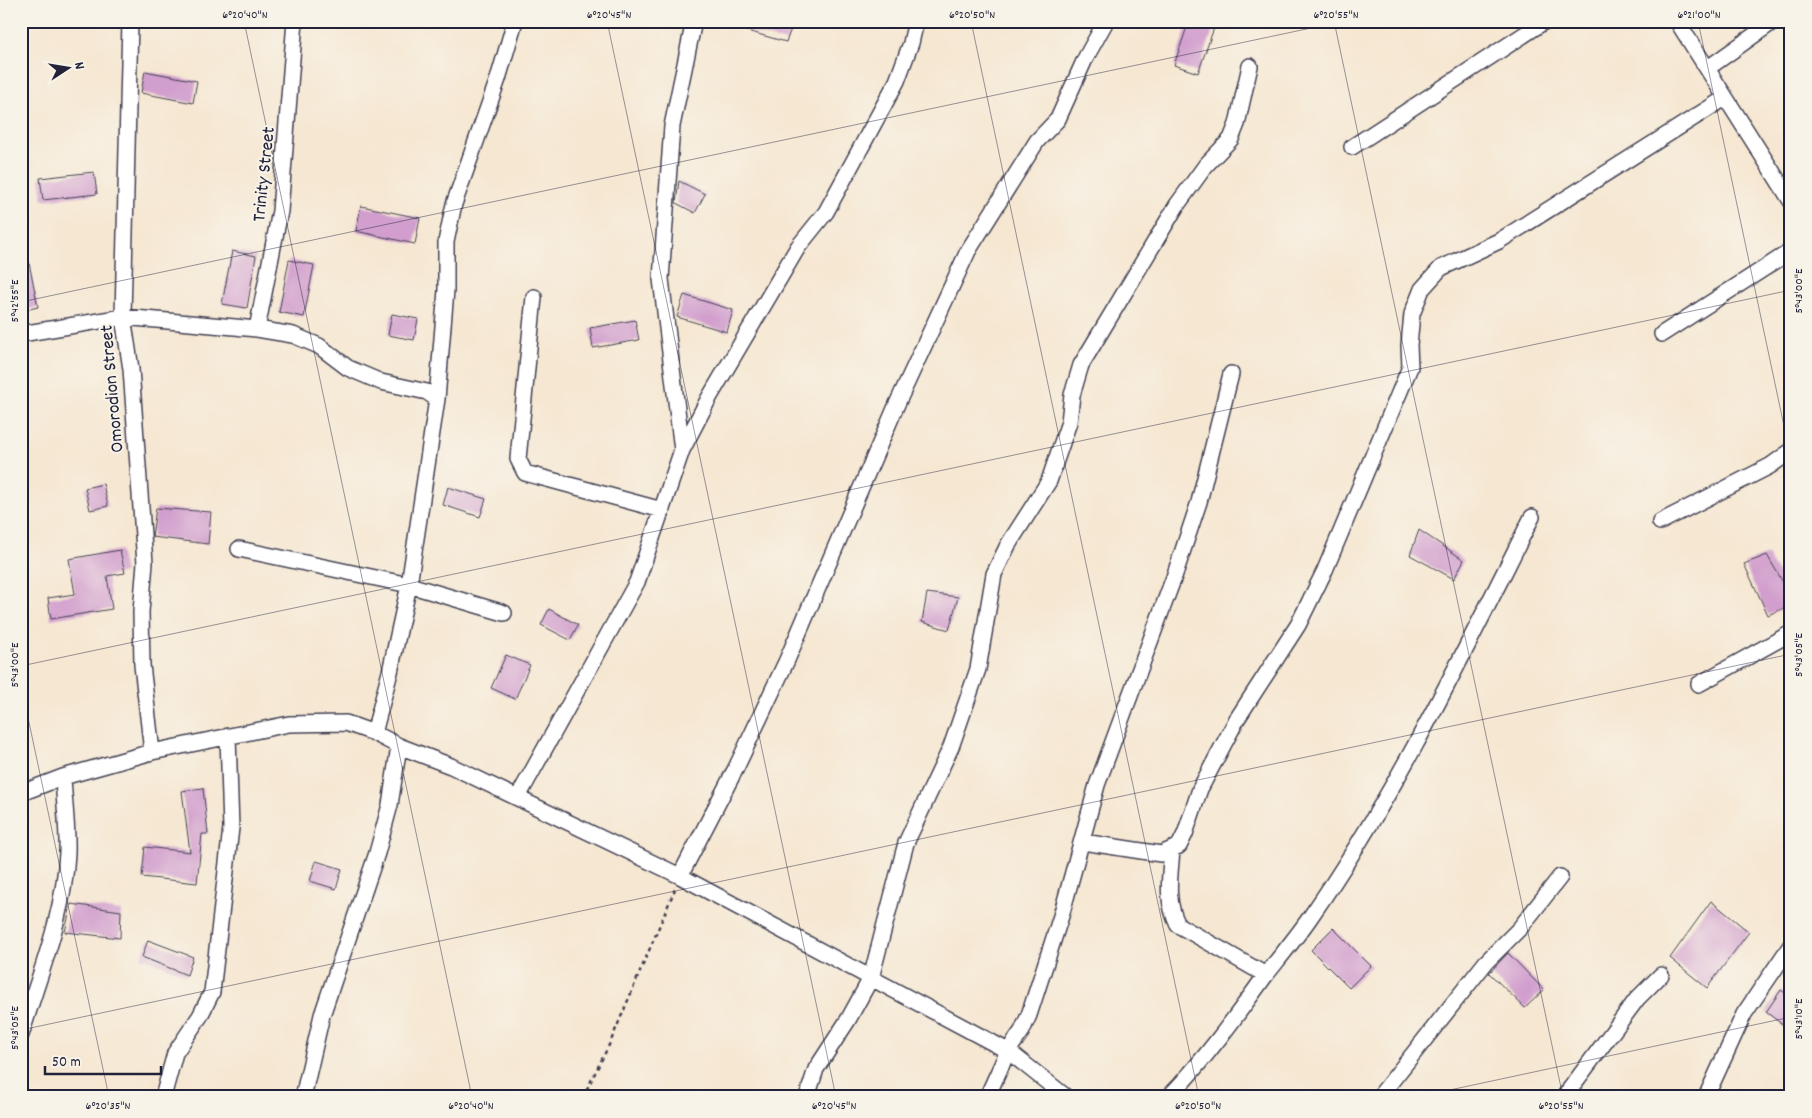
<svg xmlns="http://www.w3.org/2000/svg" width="1812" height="1118" viewBox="0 0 1812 1118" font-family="Dekko,sans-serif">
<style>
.building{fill:#d19ecd}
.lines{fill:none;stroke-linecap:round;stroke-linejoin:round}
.street-casing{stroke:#424052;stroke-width:18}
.path{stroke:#424052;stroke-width:2.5;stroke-dasharray:4 4;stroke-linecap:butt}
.street{stroke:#fff;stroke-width:15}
.ticks{fill:none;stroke:#22223b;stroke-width:1;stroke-opacity:0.45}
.labels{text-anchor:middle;stroke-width:4;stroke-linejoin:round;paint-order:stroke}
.street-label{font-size:19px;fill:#22223b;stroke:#f7f3e8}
.neatline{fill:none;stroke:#22223b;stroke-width:2}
.ticks-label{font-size:12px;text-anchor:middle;fill:#22223b}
</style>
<rect width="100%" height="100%" fill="#f7f3e8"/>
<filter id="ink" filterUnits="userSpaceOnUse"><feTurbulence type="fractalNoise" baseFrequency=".02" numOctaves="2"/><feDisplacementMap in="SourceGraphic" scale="10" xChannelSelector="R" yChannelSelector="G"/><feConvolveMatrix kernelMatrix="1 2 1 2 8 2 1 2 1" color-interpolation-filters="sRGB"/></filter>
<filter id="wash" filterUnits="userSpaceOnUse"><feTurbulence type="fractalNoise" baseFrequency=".0096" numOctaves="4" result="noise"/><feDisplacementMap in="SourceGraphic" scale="20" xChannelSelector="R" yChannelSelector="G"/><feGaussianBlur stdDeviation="1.12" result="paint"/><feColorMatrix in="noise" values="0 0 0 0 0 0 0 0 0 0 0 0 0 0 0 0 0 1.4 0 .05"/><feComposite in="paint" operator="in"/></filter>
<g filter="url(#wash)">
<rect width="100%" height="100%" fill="#f6e7d2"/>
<g id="blocks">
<!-- building -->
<path class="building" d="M 727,21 L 794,21 L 786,42 L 726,25 Z
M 1189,21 L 1204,21 L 1215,25 L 1198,73 L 1174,65 Z
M 145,71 L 197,81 L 193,103 L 141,93 Z
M 94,172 L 97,194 L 43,200 L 40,178 Z
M 679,181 L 705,194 L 695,213 L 676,203 Z
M 361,206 L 420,218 L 415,244 L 356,231 Z
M 232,251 L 256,256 L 247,308 L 222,304 Z
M 27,253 L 38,307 L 21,311 L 21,254 Z
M 289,260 L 314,265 L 304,317 L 279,312 Z
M 684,295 L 733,310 L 727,332 L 677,317 Z
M 392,314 L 418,319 L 414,340 L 388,335 Z
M 635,320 L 639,340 L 593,348 L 590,328 Z
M 103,484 L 108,506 L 90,510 L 85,488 Z
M 448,487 L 486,499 L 480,517 L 443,505 Z
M 156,508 L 211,512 L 208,544 L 152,537 Z
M 1419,530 L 1464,560 L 1454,579 L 1410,555 Z
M 120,550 L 125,573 L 107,576 L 112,609 L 51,619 L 48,598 L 75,594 L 69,559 Z
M 1767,555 L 1791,596 L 1791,605 L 1768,615 L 1744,564 Z
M 927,593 L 958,597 L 949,630 L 922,622 Z
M 549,609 L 578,625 L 570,640 L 541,625 Z
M 506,655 L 530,665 L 515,699 L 491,688 Z
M 203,788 L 208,834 L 202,834 L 197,883 L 142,877 L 145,847 L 190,852 L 182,791 Z
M 316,861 L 342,869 L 336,889 L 310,881 Z
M 1711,901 L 1749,932 L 1707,988 L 1670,958 Z
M 71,904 L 121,911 L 120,938 L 65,932 Z
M 1333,928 L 1371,966 L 1349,988 L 1311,950 Z
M 148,940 L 193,957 L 187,975 L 142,957 Z
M 1508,953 L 1544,990 L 1525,1008 L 1489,973 Z
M 1781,990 L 1791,997 L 1791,1031 L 1766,1012 Z"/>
</g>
</g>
<g filter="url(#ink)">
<use href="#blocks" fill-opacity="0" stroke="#424052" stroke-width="1"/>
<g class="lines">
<defs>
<path id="street" d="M 130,21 L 123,317 L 131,369 L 145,563 L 141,612 L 142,665 L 152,752
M 1677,21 L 1791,201
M 1708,68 L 1774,21
M 1352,147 L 1545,21
M 534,297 L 518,459 L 525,473 L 662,510
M 257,329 L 280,211 L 295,21
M 21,334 L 123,317 L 257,329 L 293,335 L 319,346 L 348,368 L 381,382 L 427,392 L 437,399
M 1662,334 L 1791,251
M 682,450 L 661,279 L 672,126 L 694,21
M 1660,522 L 1770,466 L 1791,451
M 239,549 L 409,585 L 504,613
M 1699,684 L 1791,633
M 374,733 L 390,672 L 409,585 L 437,399 L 446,290 L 446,242 L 454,204 L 498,79 L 515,21
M 21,793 L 63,777 L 152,752 L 289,724 L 346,723 L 374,733 L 399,746 L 451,766 L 680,876 L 1008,1051 L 1066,1097
M 518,797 L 637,582 L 682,450 L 709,398 L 798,247 L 826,212 L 897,81 L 911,43 L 916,21
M 1083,842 L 1161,854 L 1179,846 L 1185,834 L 1200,789 L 1237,719 L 1298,625 L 1325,570 L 1410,367 L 1409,345 L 1412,314 L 1422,289 L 1441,268 L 1499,241 L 1725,98
M 1172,850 C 1170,877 1165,900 1178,925 L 1266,975
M 680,876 L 736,768 L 787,660 L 897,404 L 968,251 L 1037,141 L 1058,119 L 1085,59 L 1106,21
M 21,1035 C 39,975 64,917 67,853 C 68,828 64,802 63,777
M 163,1097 L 175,1053 L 200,1016 L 212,992 L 231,828 L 228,736
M 303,1097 L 322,1015 L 377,853 L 390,805 L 399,746
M 807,1097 L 816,1069 L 848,1020 L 871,978 L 906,843 L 951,747 L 978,669 L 994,574 L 1008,545 L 1049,481 L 1069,422 L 1072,395 L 1081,365 L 1177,205 L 1206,165 L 1231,139 L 1237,124 L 1250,66
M 987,1097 L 1008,1051 L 1022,1031 L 1029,1015 L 1061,916 L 1097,785 L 1174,577 L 1199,502 L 1231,374
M 1169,1097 C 1205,1059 1235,1018 1265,976 C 1280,957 1295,939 1309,919 C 1397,793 1463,654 1532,517
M 1379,1097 L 1486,962 L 1520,928 L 1560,877
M 1564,1097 L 1637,999 L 1661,975
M 1706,1097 L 1744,1014 L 1791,945"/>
</defs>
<!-- street casing -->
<use href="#street" class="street-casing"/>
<!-- path -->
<path class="path" d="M 583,1097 L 610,1043 L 675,889"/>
<!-- street -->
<use href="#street" class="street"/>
</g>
</g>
<!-- ticks -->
<path class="ticks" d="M 244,21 L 472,1097M 607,21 L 836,1097M 971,21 L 1199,1097M 1334,21 L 1563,1097M 1698,21 L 1791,459M 21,302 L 1344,21M 21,666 L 1791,290M 21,685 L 109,1097M 21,1030 L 1791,654M 1417,1097 L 1791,1017"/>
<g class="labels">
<!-- street labels -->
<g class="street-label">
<text transform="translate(262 174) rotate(-84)" y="7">Trinity Street</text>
<text transform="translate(110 389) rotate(-95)" y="7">Omorodion Street</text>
</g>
</g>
<!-- margin -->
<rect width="1812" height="1118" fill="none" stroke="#f7f3e8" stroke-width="55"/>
<!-- north arrow -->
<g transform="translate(68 68) rotate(78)" stroke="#f7f3e8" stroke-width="4" paint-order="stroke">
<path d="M0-4L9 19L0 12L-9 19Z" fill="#22223b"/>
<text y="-8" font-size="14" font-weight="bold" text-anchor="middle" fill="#22223b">N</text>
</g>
<!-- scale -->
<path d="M45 1066v8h116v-8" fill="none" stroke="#22223b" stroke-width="2.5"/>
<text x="52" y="1066" font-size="15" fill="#22223b" stroke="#f7f3e8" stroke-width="4" paint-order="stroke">50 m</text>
<rect x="28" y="28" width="1756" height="1062" class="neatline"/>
<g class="ticks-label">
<text x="245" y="18">6°20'40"N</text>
<text x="609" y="18">6°20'45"N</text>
<text x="972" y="18">6°20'50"N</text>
<text x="1336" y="18">6°20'55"N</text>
<text x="1699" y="18">6°21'00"N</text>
<text transform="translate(1798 291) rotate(-90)" y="4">5°43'00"E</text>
<text transform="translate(14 301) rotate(-90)" y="4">5°42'55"E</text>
<text transform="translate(1798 655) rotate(-90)" y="4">5°43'05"E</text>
<text transform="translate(14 665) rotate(-90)" y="4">5°43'00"E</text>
<text transform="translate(1798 1019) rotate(-90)" y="4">5°43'10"E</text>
<text transform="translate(14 1028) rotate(-90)" y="4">5°43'05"E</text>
<text x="108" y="1109">6°20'35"N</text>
<text x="471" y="1109">6°20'40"N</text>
<text x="834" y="1109">6°20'45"N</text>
<text x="1198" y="1109">6°20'50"N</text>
<text x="1561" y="1109">6°20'55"N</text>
</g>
</svg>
